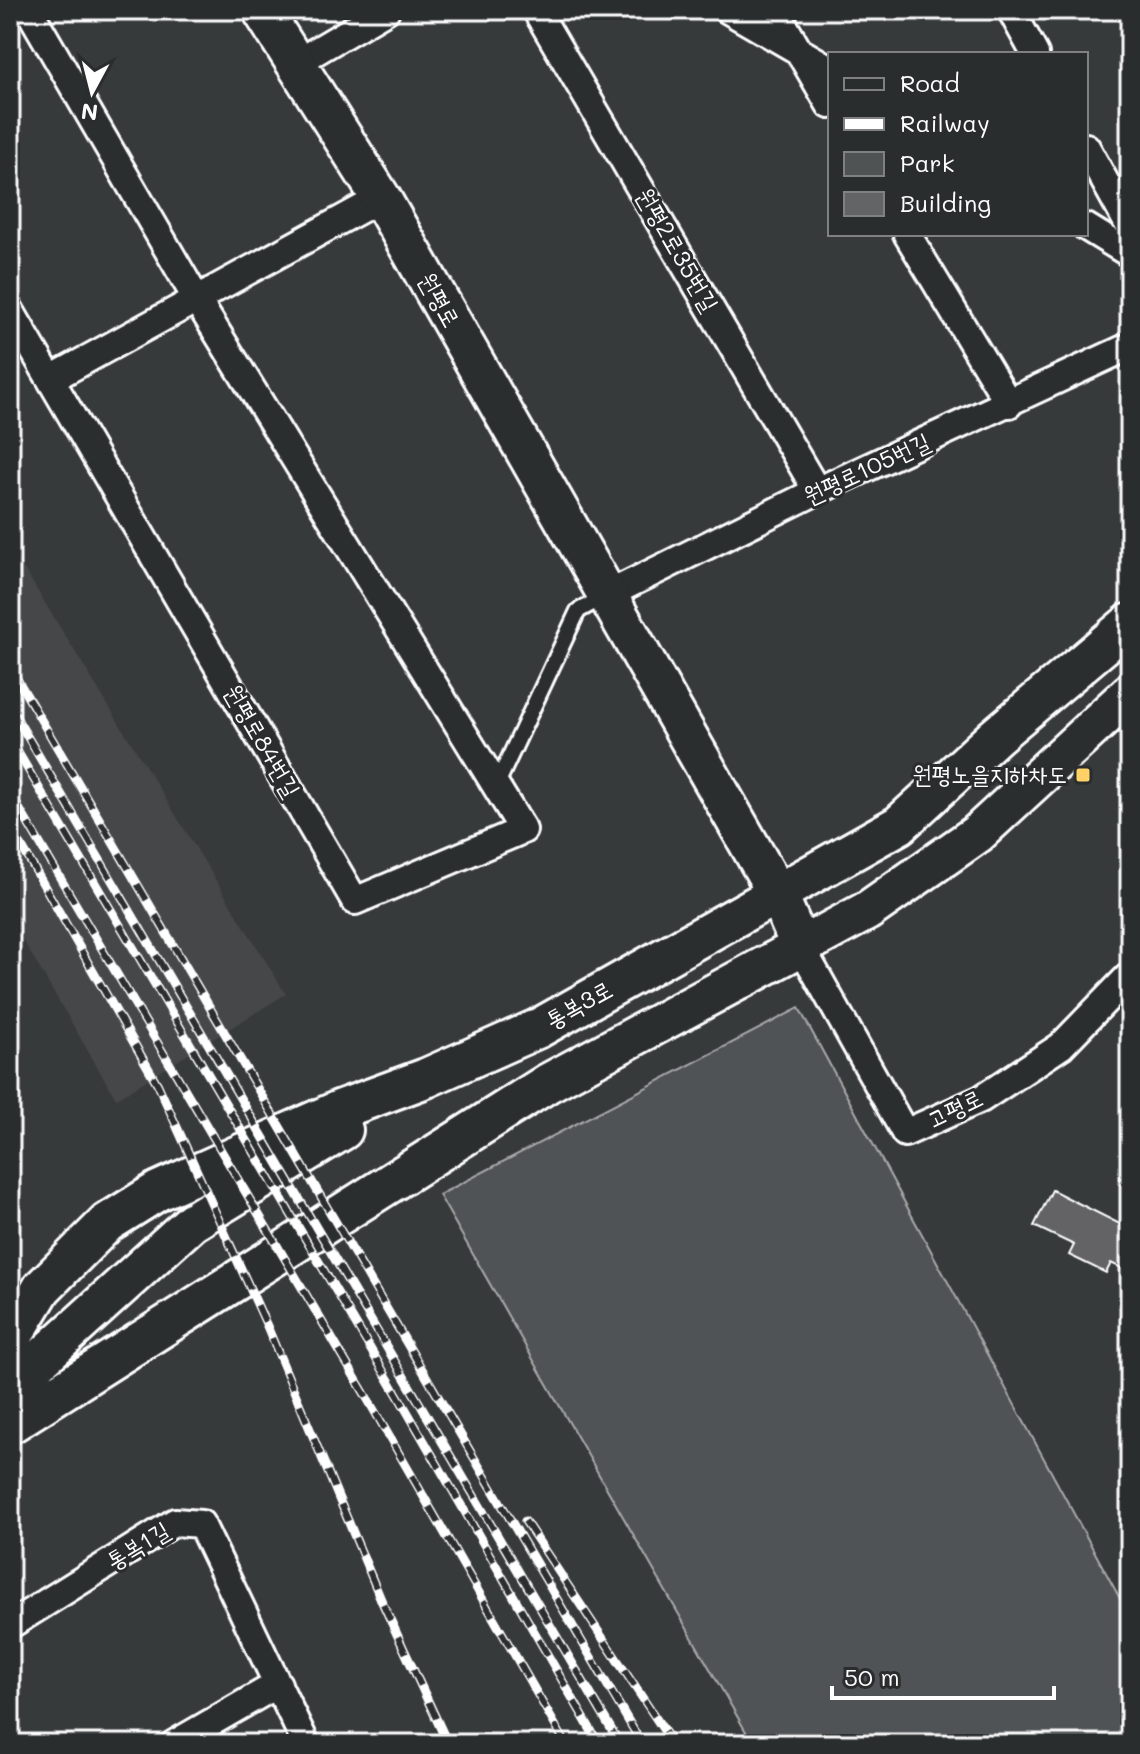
<svg xmlns="http://www.w3.org/2000/svg" width="1140" height="1754" viewBox="0 0 1140 1754" font-family="Mali,'Poor Story',sans-serif">
<style>
.built{fill:#444748}
.green{fill:#505354;stroke:#a8a9aa;stroke-width:2}
.building{fill:#636465;stroke:#fff;stroke-width:2}
.lines{fill:none;stroke-linecap:round;stroke-linejoin:round}
.lane-casing{stroke:#fff;stroke-width:20}
.street-casing{stroke:#fff;stroke-width:32}
.secondary-casing{stroke:#fff;stroke-width:44}
.lane{stroke:#2a2d2e;stroke-width:14}
.street{stroke:#2a2d2e;stroke-width:26}
.secondary{stroke:#2a2d2e;stroke-width:38}
.rail-casing{stroke:#fff;stroke-width:9}
.rail{stroke:#2a2d2e;stroke-width:6;stroke-dasharray:18;stroke-linecap:butt}
.poi-dot{fill:#ffd166;stroke:#2a2d2e;stroke-width:3}
.labels{text-anchor:middle;stroke-width:6;stroke-linejoin:round;paint-order:stroke}
.street-label{font-size:24px;fill:#fff;stroke:#2a2d2e}
.poi-label{font-size:24px;fill:#fff;stroke:#2a2d2e;text-anchor:end}
</style>
<rect width="100%" height="100%" fill="#373a3b"/>
<filter id="ink" filterUnits="userSpaceOnUse"><feTurbulence type="fractalNoise" baseFrequency=".0125" numOctaves="2"/><feDisplacementMap in="SourceGraphic" scale="16" xChannelSelector="R" yChannelSelector="G"/><feConvolveMatrix kernelMatrix="1 2 1 2 8 2 1 2 1" color-interpolation-filters="sRGB"/></filter>
<g filter="url(#ink)">
<!-- built -->
<path class="built" d="M 10,546 L 286,994 L 116,1099 L 10,918 Z"/>
<!-- green -->
<path class="green" d="M 799,1008 L 1130,1617 L 1130,1744 L 753,1744 L 439,1195 Z"/>
<!-- building -->
<path class="building" d="M 1052,1190 L 1130,1229 L 1130,1272 L 1111,1263 L 1106,1273 L 1069,1255 L 1074,1245 L 1034,1226 Z"/>
<g class="lines">
<defs>
<path id="lane" d="M 497,784 L 578,611 L 605,596"/>
<path id="street" d="M 536,10 L 817,491
M 728,10 L 830,69
M 775,10 L 830,105
M 1011,10 L 1035,54
M 296,63 L 386,10
M 1086,147 L 1130,227
M 1086,227 L 1130,254
M 907,234 L 1009,404
M 10,310 L 355,901 L 523,830 L 197,300 L 29,10
M 51,379 L 381,198
M 605,596 L 817,491 L 1130,346
M 800,945 L 905,1133 L 981,1099 L 1061,1046 L 1130,975
M 10,1625 L 175,1522 L 201,1524 L 306,1744
M 174,1744 L 278,1684"/>
<path id="secondary" d="M 262,10 L 381,198 L 777,893 L 800,945
M 10,1341 L 42,1288 L 107,1223 L 158,1191 L 339,1110 L 426,1078 L 539,1028 L 899,825 L 996,736 L 1130,623
M 10,1387 L 192,1222 L 343,1130
M 10,1424 L 548,1083 L 867,911 L 977,834 L 1130,693"/>
</defs>
<!-- lane casing -->
<use href="#lane" class="lane-casing"/>
<!-- street casing -->
<use href="#street" class="street-casing"/>
<!-- secondary casing -->
<use href="#secondary" class="secondary-casing"/>
<!-- lane -->
<use href="#lane" class="lane"/>
<!-- street -->
<use href="#street" class="street"/>
<!-- secondary -->
<use href="#secondary" class="secondary"/>
<defs>
<path id="rail" d="M 10,667 L 642,1744
M 10,707 L 620,1744
M 10,739 L 397,1394 L 599,1744
M 10,793 L 363,1391 L 566,1744
M 10,826 L 158,1085 L 267,1326 L 382,1602 L 448,1744
M 525,1521 L 673,1744"/>
</defs>
<!-- rail casing -->
<use href="#rail" class="rail-casing"/>
<!-- rail -->
<use href="#rail" class="rail"/>
</g>
</g>
<!-- markers -->
<rect class="poi-dot" x="1075" y="767" width="16" height="16" rx="4"/>
<g class="labels">
<!-- street labels -->
<g class="street-label">
<text transform="translate(677 250) rotate(60)" y="8">원평2로35번길</text>
<text transform="translate(439 300) rotate(61)" y="8">원평로</text>
<text transform="translate(867 469) rotate(-25)" y="8">원평로105번길</text>
<text transform="translate(262 741) rotate(60)" y="8">원평로84번길</text>
<text transform="translate(579 1005) rotate(-29)" y="8">통복3로</text>
<text transform="translate(955 1109) rotate(-26)" y="8">고평로</text>
<text transform="translate(138 1546) rotate(-31)" y="8">통복1길</text>
</g>
<!-- poi labels -->
<g class="poi-label">
<text x="1067" y="783">원평노을지하차도</text>
</g>
</g>
<!-- margin -->
<rect width="1140" height="1754" fill="none" stroke="#2a2d2e" stroke-width="40"/>
<rect x="20" y="20" width="1100" height="1714" fill="none" stroke="#fff" stroke-width="3" filter="url(#ink)"/>
<!-- legend -->
<rect x="828" y="52" width="260" height="184" fill="#2a2d2e" stroke="#7f8182" stroke-width="2"/>
<rect x="844" y="78" width="40" height="12" fill="#2a2d2e" stroke="#7f8182" stroke-width="2"/>
<text x="900" y="92" font-size="24" fill="#ffffff">Road</text>
<rect x="844" y="118" width="40" height="12" fill="#ffffff" stroke="#7f8182" stroke-width="2"/>
<text x="900" y="132" font-size="24" fill="#ffffff">Railway</text>
<rect x="844" y="152" width="40" height="24" fill="#505354" stroke="#7f8182" stroke-width="2"/>
<text x="900" y="172" font-size="24" fill="#ffffff">Park</text>
<rect x="844" y="192" width="40" height="24" fill="#636465" stroke="#7f8182" stroke-width="2"/>
<text x="900" y="212" font-size="24" fill="#ffffff">Building</text>
<!-- north arrow -->
<g transform="translate(92 92) rotate(187)" stroke="#2a2d2e" stroke-width="6" paint-order="stroke">
<path d="M0-6L14 30L0 20L-14 30Z" fill="#ffffff"/>
<text y="-12" font-size="22" font-weight="bold" text-anchor="middle" fill="#ffffff">N</text>
</g>
<!-- scale -->
<path d="M832 1686v12h222v-12" fill="none" stroke="#ffffff" stroke-width="4"/>
<text x="844" y="1686" font-size="24" fill="#ffffff" stroke="#2a2d2e" stroke-width="6" paint-order="stroke">50 m</text>
</svg>
